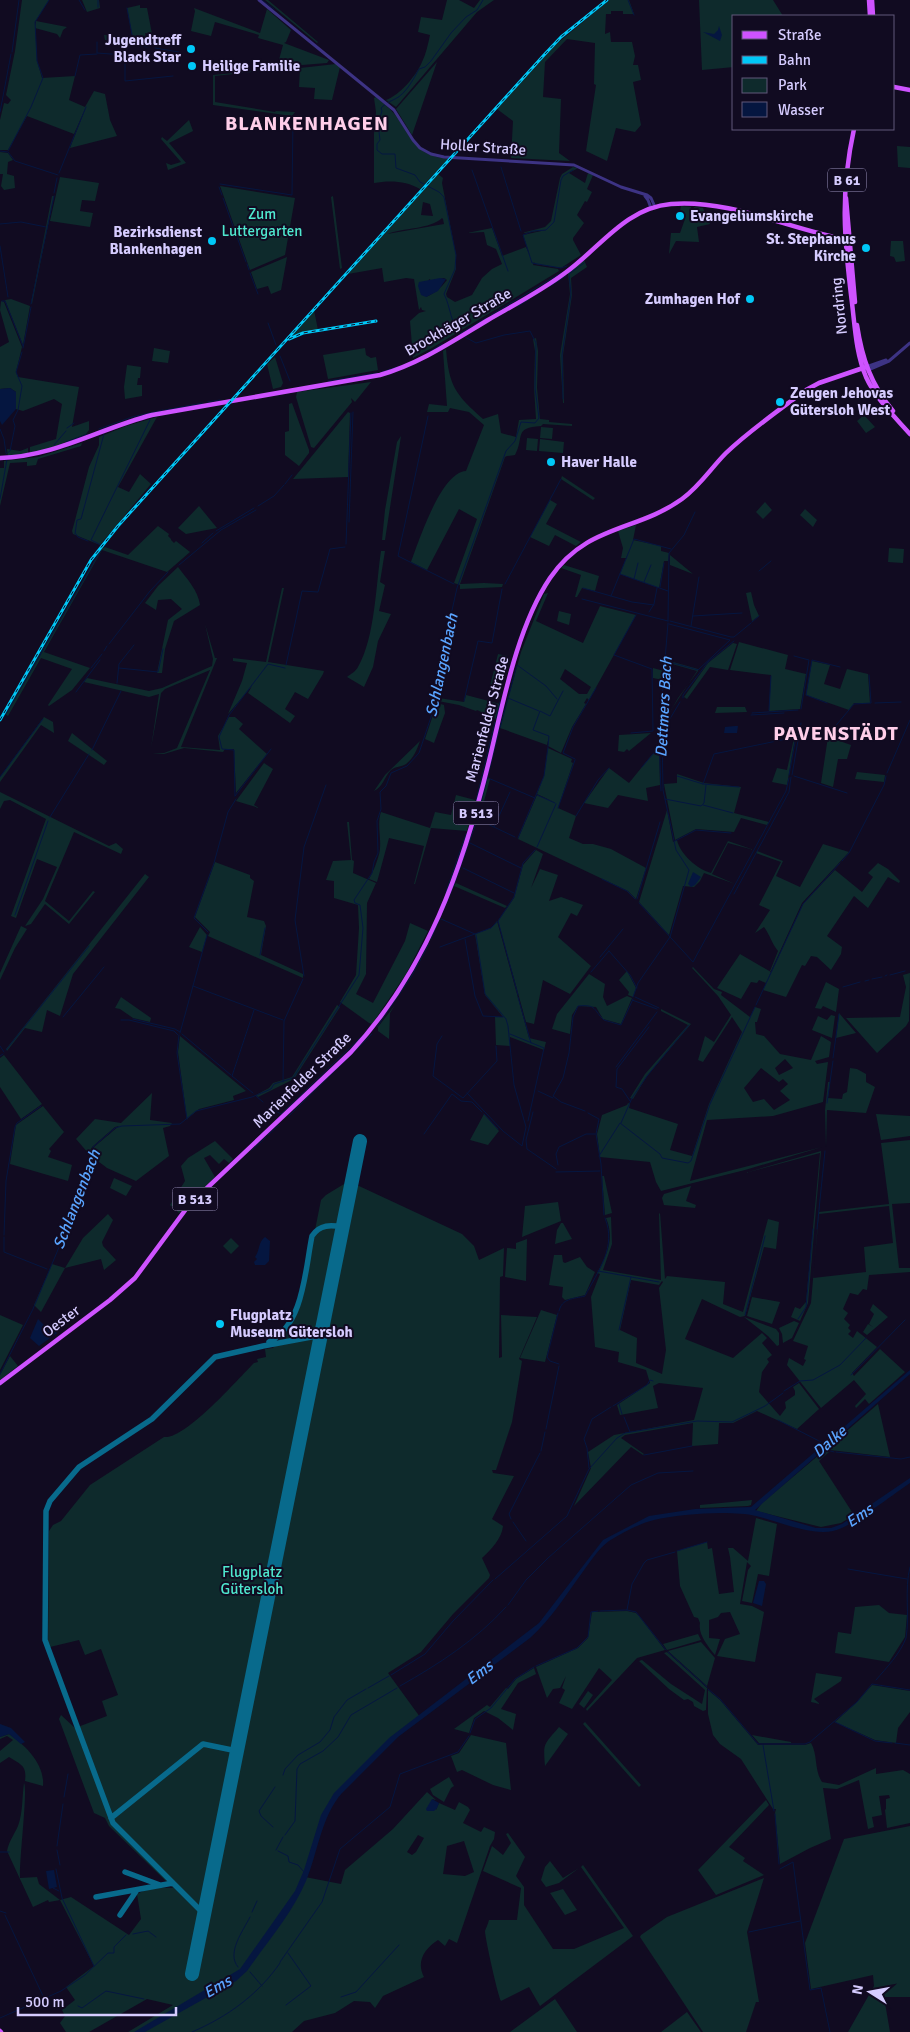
<svg xmlns="http://www.w3.org/2000/svg" width="910" height="2032" viewBox="0 0 910 2032" font-family="Signika,sans-serif">
<style>
.green{fill:#0e2a2c;fill-rule:evenodd}
.water{fill:#051640}
.lines{fill:none;stroke-linecap:round;stroke-linejoin:round}
.stream{stroke:#051640;stroke-width:1}
.taxiway{stroke:#086a8c;stroke-width:5.5}
.runway{stroke:#086a8c;stroke-width:14}
.minor{stroke:#3d3384;stroke-width:3}
.major{stroke:#ce53ff;stroke-width:4.5}
.rail-casing{stroke:#00c8f7;stroke-width:3}
.rail{stroke:#110b21;stroke-width:1;stroke-dasharray:4;stroke-linecap:butt}
.poi-dot{fill:#00c8f7;stroke:#110b21;stroke-width:2}
.labels{text-anchor:middle;stroke-width:4;stroke-linejoin:round;paint-order:stroke}
.shield{fill:#110b21;stroke:#9b92bc;stroke-width:1}
.shield-label{font-size:14px;font-weight:bold;fill:#d6ccff}
.poi-label{font-size:15px;font-weight:bold;fill:#d6ccff;stroke:#110b21;text-anchor:start}
.street-label{font-size:15px;fill:#d6ccff;stroke:#110b21}
.park-label{font-size:15px;fill:#4fe8cf;stroke:#110b21}
.water-label{font-size:16px;font-style:italic;fill:#5aa4ff;stroke:#110b21}
.district-label{font-size:20px;font-weight:bold;letter-spacing:1px;fill:#ffcee9;stroke:#110b21}
</style>
<rect width="100%" height="100%" fill="#110b21"/>
<!-- green -->
<path class="green" d="M 22,0 L 49,0 L 35,22 L 37,61 L 42,78 L 75,76 L 69,100 L 85,107 L 94,91 L 105,94 L 110,120 L 117,136 L 70,148 L 86,107 L 74,134 L 27,116 L 8,150 L 0,150 L 0,120 L 4,103 L 8,104 L 11,100 L 6,95 L 15,51 Z
M 82,0 L 99,0 L 100,8 L 87,12 Z
M 265,0 L 268,0 L 318,42 L 317,43 Z
M 447,0 L 459,0 L 474,8 L 480,0 L 494,0 L 477,12 L 396,107 L 386,100 C 400,95 416,76 422,62 C 426,54 428,44 430,35 L 418,32 L 421,17 L 442,20 Z
M 609,0 L 629,0 L 634,14 L 623,14 L 623,11 L 611,11 L 611,14 L 606,14 L 605,34 L 610,32 L 611,42 L 632,42 L 635,56 L 633,65 L 638,65 L 641,80 L 633,82 L 641,125 L 635,132 L 616,128 L 607,161 L 586,151 L 596,85 L 594,84 L 595,43 L 567,39 L 545,62 L 543,97 L 561,99 L 559,153 L 570,161 L 511,158 L 513,121 L 497,109 L 554,46 Z
M 699,0 L 773,0 L 783,16 L 734,16 L 734,67 L 702,70 Z
M 140,5 L 140,8 L 147,8 L 152,34 L 145,33 L 148,47 L 134,45 L 127,8 Z
M 194,8 L 260,33 L 267,9 L 291,30 L 286,42 L 284,43 L 329,60 L 327,63 L 277,67 L 283,45 L 258,38 L 259,35 L 215,22 L 211,36 L 191,31 L 195,11 Z
M 36,21 L 67,27 L 63,30 L 60,38 L 57,34 L 35,28 Z
M 104,35 L 124,36 L 125,43 L 105,40 Z
M 437,62 L 412,135 L 396,109 Z
M 336,64 L 340,67 L 332,100 L 314,99 L 315,88 L 299,87 L 300,68 Z
M 286,68 L 215,76 L 215,102 L 275,112 L 276,111 L 295,112 L 292,116 L 213,105 L 213,75 Z
M 376,97 C 383,103 391,109 396,116 C 413,140 415,155 448,159 L 420,189 C 407,181 390,180 374,183 L 374,134 L 376,112 L 374,98 Z
M 189,120 L 193,131 L 169,143 L 186,163 L 168,170 L 166,163 L 171,165 L 181,162 L 161,139 L 162,137 L 167,141 Z
M 897,146 L 910,147 L 910,168 L 898,167 Z
M 0,152 L 8,153 L 13,160 L 8,162 L 7,174 L 14,176 L 15,188 L 4,190 L 1,186 L 3,174 L 0,174 Z
M 573,167 L 578,168 L 569,173 L 585,183 L 588,173 L 593,175 L 587,189 L 592,192 L 587,202 L 585,201 L 577,215 L 584,223 L 573,238 L 573,240 L 581,255 L 561,268 L 535,264 L 534,262 L 533,265 L 558,269 L 559,271 L 432,348 L 413,358 L 410,321 L 419,313 L 426,311 L 422,310 L 421,307 L 419,310 L 414,279 L 406,278 L 384,282 L 382,268 L 348,274 L 438,174 L 443,178 L 442,183 L 456,255 L 456,269 L 446,294 L 447,297 L 455,302 L 472,295 L 482,278 L 492,269 L 502,264 L 496,249 L 487,245 L 484,232 L 467,233 L 492,228 L 502,256 L 526,247 L 530,256 L 523,235 L 546,230 L 522,233 L 545,227 L 551,221 L 560,178 L 562,174 ZM 423,202 L 430,204 L 433,216 L 421,215 ZM 442,218 L 443,219 L 444,224 L 387,234 C 402,228 431,229 442,218 ZM 444,278 L 447,280 C 441,288 435,293 426,297 L 429,279 L 432,281 Z
M 60,177 L 99,183 L 95,201 L 82,200 L 80,211 L 93,213 L 90,227 L 50,221 Z
M 220,186 L 295,198 L 285,255 L 250,270 Z
M 52,196 L 54,196 L 32,304 L 31,303 Z
M 333,196 L 342,268 L 340,269 L 331,197 Z
M 681,206 L 691,207 L 691,210 L 693,210 L 694,207 L 703,208 L 710,224 L 697,227 L 699,242 L 676,241 L 669,254 L 671,233 L 680,233 L 685,219 L 685,215 L 680,211 Z
M 891,241 L 903,241 L 905,261 L 896,262 L 894,257 L 890,256 Z
M 287,257 L 281,290 L 271,294 L 268,286 L 257,289 L 251,272 Z
M 584,260 L 587,267 L 571,278 L 572,295 L 563,355 L 564,403 L 563,403 L 560,355 L 570,294 L 568,273 Z
M 11,299 L 30,306 L 23,345 L 5,300 Z
M 1,301 L 4,302 L 22,347 L 16,372 L 18,377 L 79,387 L 72,427 L 89,421 L 89,430 L 86,434 L 43,451 L 30,453 L 30,447 L 56,439 L 62,404 L 54,399 L 23,411 L 16,409 L 16,392 L 10,388 L 0,389 L 0,347 L 9,342 L 0,310 Z
M 314,310 L 318,330 L 290,336 Z
M 536,338 L 538,351 L 537,388 L 540,419 L 549,420 L 549,422 L 572,424 L 572,426 L 543,424 L 541,426 C 513,428 525,436 515,455 L 507,456 L 505,457 L 460,584 L 484,583 L 503,584 L 502,587 L 460,589 L 460,585 L 454,583 L 477,519 L 459,509 L 427,570 L 411,562 C 419,541 441,472 466,471 L 484,425 L 469,412 L 450,408 L 448,412 L 427,412 L 429,404 L 447,406 L 443,351 L 446,349 C 449,386 455,394 483,419 L 498,414 L 501,433 L 516,437 L 519,420 L 536,419 L 534,388 L 535,351 L 533,339 Z
M 154,348 L 170,351 L 168,363 L 152,361 Z
M 365,348 L 366,355 L 371,358 L 376,357 L 378,370 L 328,379 L 323,355 Z
M 275,357 L 283,383 L 281,387 L 273,389 L 267,364 Z
M 127,365 L 141,367 L 140,378 L 138,378 L 137,385 L 142,385 L 142,396 L 125,399 L 124,387 Z
M 371,382 L 355,402 L 351,398 L 352,402 L 314,448 L 311,447 L 296,397 L 297,392 Z
M 292,403 L 309,450 L 309,453 L 299,466 L 285,455 L 285,432 L 289,431 L 289,404 Z
M 348,412 L 350,413 L 348,477 L 293,479 Z
M 864,415 L 875,427 L 866,433 L 857,421 Z
M 157,417 L 118,487 L 129,492 L 140,474 L 151,484 L 100,545 L 73,534 L 72,531 L 74,524 L 89,467 L 99,445 L 99,437 L 126,426 Z
M 541,427 L 553,428 L 552,439 L 540,438 Z
M 401,436 L 385,540 L 382,540 L 385,510 L 397,442 Z
M 527,438 L 538,439 L 537,451 L 526,450 Z
M 540,439 L 564,442 L 563,453 L 539,451 Z
M 82,443 L 81,446 L 38,459 L 36,465 L 27,466 L 27,462 L 10,463 L 0,506 L 0,468 L 4,468 L 4,461 L 38,457 Z
M 28,448 L 28,454 L 8,456 L 7,449 L 20,451 Z
M 562,476 L 595,498 L 593,500 L 561,479 Z
M 550,500 L 557,504 L 546,524 L 581,542 L 576,546 L 555,535 L 549,546 L 530,537 Z
M 765,502 L 772,510 L 763,519 L 756,512 Z
M 199,506 L 217,528 L 186,534 L 178,528 Z
M 805,509 L 817,520 L 813,527 L 800,515 Z
M 636,525 L 633,540 L 661,546 L 661,551 L 669,553 L 668,561 L 664,561 L 659,588 L 620,574 L 629,551 L 626,558 L 621,558 L 623,548 L 618,531 Z
M 158,526 L 169,534 L 168,536 L 171,539 L 171,540 L 174,543 L 176,541 L 190,552 L 167,572 L 102,550 L 44,652 L 90,668 L 72,690 L 49,706 L 48,705 L 72,669 L 41,658 L 8,716 L 5,714 L 101,549 L 105,547 L 128,555 Z
M 889,548 L 904,549 L 903,563 L 888,562 Z
M 381,551 L 385,551 L 380,582 L 385,585 L 379,611 L 391,614 L 378,641 L 373,667 L 364,687 L 347,677 C 351,674 356,671 358,667 C 375,638 376,584 381,551 Z
M 670,555 L 693,574 L 670,565 Z
M 564,565 L 599,576 L 595,591 L 582,588 L 577,597 L 575,597 L 581,575 L 561,568 Z
M 178,567 C 187,579 198,590 200,605 L 174,621 L 165,649 L 162,673 L 157,673 L 168,620 L 182,609 L 171,599 L 158,600 L 156,610 L 145,603 L 158,586 Z
M 282,588 L 284,588 L 268,662 L 324,671 L 323,674 L 308,699 L 295,692 L 285,709 L 295,716 L 290,723 L 248,693 L 252,686 L 228,714 L 242,681 L 247,663 L 233,661 L 233,658 L 266,662 Z
M 751,592 L 754,605 L 759,616 L 752,621 L 746,593 Z
M 548,593 L 536,621 L 583,643 L 600,606 L 636,615 L 589,700 L 587,698 L 584,703 L 586,704 L 572,727 L 561,753 L 548,746 L 549,736 L 547,745 L 500,728 L 521,652 L 544,594 ZM 565,669 L 591,687 L 587,694 L 579,694 L 560,679 Z
M 559,611 L 571,614 L 569,625 L 557,621 Z
M 205,624 L 215,658 L 217,658 L 181,747 L 220,750 L 218,736 L 229,717 L 235,717 L 243,724 L 239,729 L 267,754 L 236,793 L 234,749 L 225,749 L 223,752 L 184,748 L 164,754 L 152,753 L 164,753 L 177,748 L 210,670 L 165,689 L 161,693 L 151,748 L 159,694 L 149,697 L 84,682 L 87,678 L 149,691 L 162,688 L 212,666 L 213,659 Z
M 739,642 L 788,655 L 785,669 L 806,674 L 800,709 L 769,711 L 771,675 L 730,670 Z
M 733,643 L 737,644 L 728,670 L 710,667 L 687,699 L 684,697 L 708,663 Z
M 498,654 L 507,656 L 506,661 L 502,660 L 494,687 L 490,686 Z
M 666,660 L 698,669 L 698,671 L 678,698 L 660,730 L 661,718 L 665,719 L 697,671 L 665,662 Z
M 812,661 L 830,665 L 824,684 L 840,689 L 847,669 L 868,674 L 870,703 L 854,703 L 849,710 L 806,695 Z
M 653,668 L 664,671 L 663,680 L 653,678 Z
M 466,695 L 500,704 L 496,719 L 477,710 L 476,711 L 459,705 L 438,701 L 439,698 L 464,702 Z
M 437,703 L 444,705 L 445,713 L 434,743 L 425,739 Z
M 717,707 L 745,707 L 747,712 L 715,713 Z
M 44,717 L 53,722 L 54,733 L 41,725 L 0,782 L 0,777 Z
M 72,733 L 107,761 L 104,765 L 68,741 Z
M 651,733 L 629,751 L 627,749 L 624,752 L 618,751 L 619,735 Z
M 828,737 L 851,745 L 847,759 L 838,759 L 833,787 L 821,783 Z
M 794,738 L 795,738 L 787,785 L 772,782 L 777,768 L 787,770 Z
M 420,741 C 417,749 414,758 406,764 C 401,767 396,766 391,770 C 384,777 383,787 374,791 L 385,775 Z
M 659,746 L 660,785 L 646,788 L 648,801 L 618,795 L 608,808 L 584,803 L 609,768 L 629,783 Z
M 548,748 L 572,759 L 571,762 L 573,763 L 558,808 L 576,816 L 569,838 L 583,844 L 593,844 L 611,849 L 646,868 L 636,899 L 628,891 L 518,839 L 537,795 L 554,802 L 537,794 L 544,776 Z
M 264,763 L 273,769 L 254,805 L 259,808 L 236,801 Z
M 857,772 L 885,775 L 884,782 L 855,779 Z
M 677,774 L 704,783 L 741,787 L 734,813 L 769,822 L 767,825 L 741,818 L 734,832 L 696,829 L 675,840 L 664,784 L 677,783 Z
M 487,778 L 490,779 L 479,820 L 477,819 Z
M 0,792 L 109,846 L 116,843 L 123,849 L 121,854 L 74,832 L 45,901 L 69,921 L 93,891 L 95,892 L 69,924 L 45,904 L 31,924 L 25,926 L 43,899 L 57,867 L 37,859 L 16,918 L 11,916 L 46,819 L 10,800 L 4,801 L 0,809 Z
M 456,795 L 475,800 L 474,805 L 461,803 L 457,816 L 470,820 L 467,831 L 431,828 L 415,884 L 414,884 L 424,846 L 389,838 L 377,882 L 369,879 C 373,873 380,855 380,848 C 381,835 377,824 381,812 L 430,828 L 435,812 L 451,815 Z
M 667,810 L 673,842 L 677,840 C 680,854 697,869 711,873 L 728,841 L 754,850 L 728,843 L 712,874 L 735,884 L 704,873 L 700,881 L 694,887 L 683,886 L 669,935 L 639,902 Z
M 347,822 L 349,822 L 352,860 L 354,861 L 353,873 L 376,883 L 367,903 L 366,974 L 356,994 L 373,1003 L 405,941 L 410,923 L 428,931 L 406,974 L 372,1024 L 369,1023 L 340,1002 L 356,975 L 359,928 L 358,905 L 334,898 L 334,881 L 326,880 L 333,861 L 351,860 Z
M 823,844 L 849,852 L 802,903 L 771,971 L 770,971 L 778,951 C 772,944 770,935 764,927 L 755,933 L 770,910 L 759,905 L 781,862 L 756,853 L 757,851 L 783,861 L 776,876 L 800,887 Z
M 536,850 L 543,854 L 531,888 L 540,869 L 558,875 L 549,901 L 561,897 L 583,905 L 577,916 L 571,913 L 558,937 L 591,966 L 570,994 L 543,980 L 534,1024 L 526,1022 L 498,921 L 514,898 L 523,865 Z
M 215,862 L 250,875 L 250,878 L 254,881 L 247,917 L 264,921 L 266,926 L 261,955 L 303,974 L 303,978 L 208,936 L 210,932 L 195,917 Z
M 878,863 L 888,869 L 900,881 L 899,883 L 888,877 L 868,908 L 854,896 L 827,936 L 842,947 L 841,954 L 831,970 L 817,957 L 811,956 L 805,966 L 802,965 L 786,997 L 763,990 L 803,904 L 835,870 L 862,892 L 873,877 L 868,873 Z
M 145,874 L 149,877 L 73,974 L 60,1016 L 47,1010 L 42,1032 L 25,1028 L 7,1051 L 6,1049 Z
M 456,883 L 507,906 L 505,908 L 454,886 Z
M 497,921 L 529,1038 L 546,1042 L 544,1050 L 510,1037 L 510,1046 L 496,1045 L 495,1017 L 503,1017 L 485,995 L 475,934 L 491,928 Z
M 21,926 L 27,929 L 15,948 L 0,980 L 0,973 Z
M 200,927 L 207,935 L 202,952 L 189,947 Z
M 740,954 L 771,972 L 766,983 L 759,980 L 757,983 L 751,982 L 741,999 L 717,988 Z
M 693,967 L 714,989 L 722,992 L 721,995 L 750,1017 L 755,1007 L 761,1009 L 757,1022 L 755,1022 L 756,1034 L 764,1036 L 780,1054 L 811,1060 L 821,1036 L 831,1042 L 829,1057 L 815,1061 L 817,1064 L 828,1062 L 823,1102 L 773,1116 L 707,1120 L 690,1181 L 822,1147 L 745,1170 L 661,1191 L 656,1182 L 650,1162 L 600,1157 L 597,1134 L 602,1115 L 627,1105 L 628,1103 L 630,1104 L 629,1108 L 678,1124 L 670,1150 L 692,1156 L 709,1104 L 742,1032 L 732,1017 L 703,1062 L 698,1060 L 705,1036 L 714,1042 L 731,1015 L 718,996 L 692,968 ZM 785,1059 L 793,1068 L 779,1075 L 775,1068 ZM 761,1068 L 779,1082 L 783,1079 L 788,1084 L 780,1091 L 790,1100 L 774,1110 L 764,1099 L 753,1102 L 744,1088 Z
M 627,971 L 636,988 L 633,997 L 628,995 L 629,992 L 619,980 Z
M 910,973 L 909,1021 L 906,1026 L 877,1053 L 846,1018 L 900,1017 L 906,987 L 903,975 Z
M 589,974 L 605,984 L 603,997 L 607,1006 L 627,996 L 632,998 L 621,1024 L 603,1019 L 596,1007 L 578,1006 L 572,1015 L 570,1034 L 552,1029 L 557,1014 Z
M 826,982 L 839,989 L 836,1012 L 823,1006 L 821,1009 L 815,1008 Z
M 121,997 L 151,1018 L 150,1022 L 133,1018 L 120,1009 L 115,1008 Z
M 337,1005 L 340,1007 L 294,1079 L 258,1097 L 256,1095 L 269,1088 L 273,1083 L 292,1077 Z
M 395,1005 L 390,1013 L 389,1039 L 378,1031 L 378,1027 Z
M 661,1009 L 691,1024 L 647,1076 L 633,1099 L 630,1098 L 645,1074 L 688,1025 L 661,1011 Z
M 839,1013 L 856,1033 L 836,1038 Z
M 831,1015 L 835,1016 L 832,1038 L 812,1030 L 818,1016 L 827,1020 Z
M 180,1036 L 246,1091 L 233,1096 L 234,1100 L 199,1109 L 187,1119 L 178,1052 Z
M 4,1055 L 42,1104 L 21,1119 L 0,1087 L 0,1058 Z
M 850,1068 L 857,1069 L 866,1074 L 866,1082 L 875,1087 L 866,1113 L 827,1110 L 826,1147 L 825,1110 L 828,1082 L 830,1082 L 828,1098 L 842,1099 L 843,1094 L 847,1092 Z
M 152,1093 L 150,1120 L 172,1123 L 170,1126 L 163,1128 L 169,1156 L 136,1181 L 107,1168 L 90,1155 L 94,1147 L 119,1126 L 115,1127 L 92,1147 L 89,1154 L 76,1139 L 95,1119 L 121,1123 Z
M 43,1106 L 64,1132 L 49,1149 L 51,1151 L 48,1157 L 72,1165 L 68,1181 L 10,1164 L 16,1125 Z
M 484,1114 L 499,1131 L 488,1145 L 470,1140 Z
M 876,1114 L 910,1116 L 910,1136 L 881,1140 Z
M 910,1140 L 910,1203 L 892,1204 L 899,1268 L 910,1268 L 910,1272 L 869,1275 L 867,1290 L 863,1289 L 858,1295 L 850,1293 L 843,1309 L 848,1313 L 844,1319 L 850,1325 L 848,1328 L 851,1331 L 848,1334 L 853,1338 L 857,1331 L 877,1347 L 852,1373 L 854,1376 L 880,1349 L 905,1372 L 869,1404 L 865,1399 L 856,1408 L 855,1406 L 866,1394 L 854,1380 L 821,1408 L 787,1365 L 789,1358 L 803,1366 L 806,1360 L 804,1359 L 808,1346 L 793,1341 L 811,1303 L 824,1151 L 819,1212 L 889,1204 L 881,1143 ZM 889,1206 L 893,1243 L 864,1247 L 866,1272 L 813,1278 L 819,1214 Z
M 215,1141 L 233,1159 L 229,1163 L 224,1159 L 219,1164 L 210,1155 L 204,1158 L 215,1177 L 179,1213 L 170,1205 L 185,1181 L 181,1166 L 188,1158 Z
M 821,1151 L 808,1303 L 800,1321 L 791,1317 L 795,1307 L 800,1309 L 806,1302 L 820,1153 L 745,1173 Z
M 602,1176 L 604,1176 L 612,1213 L 605,1215 Z
M 114,1178 L 132,1186 L 126,1196 L 110,1188 Z
M 344,1184 L 359,1186 L 462,1234 L 474,1246 L 479,1260 L 504,1248 L 503,1276 L 500,1277 L 499,1358 L 502,1357 L 501,1315 L 537,1317 L 519,1359 L 522,1361 L 512,1422 L 496,1470 L 492,1470 L 493,1473 L 514,1476 L 492,1519 L 503,1526 C 502,1538 491,1550 482,1558 L 490,1575 L 489,1578 L 453,1614 L 421,1652 L 388,1673 L 420,1717 C 397,1735 339,1783 328,1808 C 318,1830 312,1854 305,1877 L 341,1884 L 345,1870 L 393,1829 L 427,1792 L 436,1800 L 432,1799 L 436,1810 L 439,1803 L 455,1810 L 459,1802 L 468,1807 L 470,1810 L 463,1823 L 481,1832 L 484,1827 L 495,1832 L 494,1839 L 490,1846 L 457,1943 L 449,1939 L 445,1946 L 438,1940 C 424,1949 416,1962 424,1977 L 383,1996 L 375,2008 L 370,2002 L 354,2001 L 335,2013 L 304,2021 L 292,2032 L 128,2032 L 173,2005 L 147,1999 L 89,2032 L 66,2032 L 60,2023 L 65,2016 L 62,2010 L 75,2000 L 66,1987 L 94,1966 L 60,1900 L 71,1897 L 129,1935 L 141,1919 L 137,1894 C 147,1888 162,1887 173,1888 L 109,1826 L 105,1818 L 94,1813 L 59,1719 L 61,1715 L 75,1728 L 107,1716 L 102,1701 L 118,1695 L 101,1649 L 85,1655 L 79,1640 L 50,1647 L 48,1641 L 49,1531 L 53,1525 L 61,1521 L 90,1485 L 164,1437 C 185,1440 238,1379 254,1363 L 258,1362 L 257,1359 L 266,1357 L 265,1349 L 273,1348 L 289,1327 L 300,1305 L 321,1200 L 326,1195 ZM 418,1835 L 424,1838 L 416,1852 L 412,1855 L 407,1852 ZM 464,1841 L 474,1872 L 465,1876 L 443,1874 L 447,1846 Z
M 691,1186 L 686,1201 L 696,1205 L 695,1208 L 664,1205 L 662,1198 L 664,1194 Z
M 558,1202 L 561,1221 L 522,1237 L 525,1206 Z
M 660,1213 L 665,1279 L 667,1276 L 725,1282 L 723,1304 L 743,1312 L 768,1219 L 779,1222 L 776,1249 L 764,1247 L 745,1316 L 740,1317 L 702,1299 L 685,1339 L 733,1358 L 762,1333 L 767,1338 L 762,1343 L 772,1355 L 767,1359 L 769,1362 L 762,1372 L 759,1392 L 780,1416 L 786,1408 L 785,1402 L 795,1395 L 795,1391 L 793,1387 L 799,1383 L 819,1409 L 797,1429 L 757,1411 L 733,1423 L 719,1423 L 718,1444 L 692,1446 L 693,1423 L 625,1435 L 621,1438 L 644,1454 L 643,1455 L 631,1447 L 574,1506 L 591,1468 L 588,1452 L 614,1435 L 694,1420 L 703,1388 L 659,1383 L 653,1386 L 658,1408 L 620,1415 L 617,1405 L 650,1383 L 646,1370 L 618,1362 L 619,1352 L 595,1347 L 591,1297 L 600,1274 L 597,1273 C 607,1254 615,1239 606,1218 L 611,1217 L 612,1244 L 603,1270 L 661,1280 L 659,1214 ZM 631,1280 L 659,1285 L 662,1281 L 663,1282 L 659,1288 L 666,1350 L 662,1374 L 636,1363 L 637,1338 L 620,1330 Z
M 108,1214 L 113,1220 L 102,1242 L 103,1246 L 116,1260 L 104,1270 L 101,1259 L 65,1268 L 41,1312 L 34,1305 L 52,1264 L 65,1268 L 83,1238 Z
M 561,1223 L 563,1223 L 572,1239 L 555,1244 L 557,1230 Z
M 231,1238 L 239,1246 L 231,1254 L 223,1246 Z
M 527,1239 L 526,1281 L 505,1277 L 507,1248 L 516,1249 L 516,1243 Z
M 554,1255 L 562,1255 L 563,1262 L 565,1263 L 580,1257 L 587,1267 L 595,1272 L 585,1295 L 565,1300 L 562,1297 L 563,1287 L 549,1285 Z
M 752,1297 L 780,1302 L 772,1324 L 747,1316 Z
M 873,1304 L 888,1317 L 867,1335 L 863,1332 L 868,1324 L 873,1327 L 869,1324 L 874,1314 L 870,1310 Z
M 541,1310 L 557,1315 L 545,1362 L 520,1358 Z
M 0,1315 L 23,1325 L 0,1370 Z
M 744,1317 L 776,1329 L 779,1333 L 779,1345 L 777,1346 L 768,1336 Z
M 794,1321 L 799,1323 L 792,1338 L 783,1343 L 782,1334 L 779,1328 Z
M 10,1356 L 18,1366 L 0,1380 L 0,1375 Z
M 878,1404 L 890,1457 L 830,1450 L 827,1448 Z
M 826,1449 L 829,1452 L 819,1461 L 854,1515 L 841,1523 L 821,1527 L 756,1511 L 762,1503 Z
M 752,1500 L 751,1505 L 748,1506 L 700,1508 L 700,1505 Z
M 756,1518 L 777,1524 L 769,1576 L 758,1574 L 752,1603 L 742,1601 L 748,1570 L 751,1566 L 747,1562 L 740,1604 L 752,1606 L 764,1612 L 755,1662 L 717,1656 L 725,1639 L 740,1634 L 730,1612 L 721,1613 L 718,1617 L 709,1620 L 709,1638 L 720,1639 L 715,1655 C 707,1645 698,1634 700,1623 L 698,1618 L 694,1617 L 680,1586 L 677,1551 L 707,1542 L 708,1549 L 712,1548 L 719,1594 L 734,1592 L 730,1557 L 728,1548 L 733,1548 L 748,1561 Z
M 879,1605 L 889,1613 L 907,1615 L 905,1637 L 889,1662 L 835,1653 L 838,1632 L 851,1634 L 855,1607 Z
M 627,1611 L 636,1613 L 639,1616 L 665,1650 L 637,1658 L 587,1711 L 586,1709 L 612,1680 L 599,1668 L 572,1709 L 559,1703 L 565,1690 L 562,1688 L 566,1676 L 560,1688 L 553,1689 L 547,1698 L 536,1667 L 578,1648 L 588,1638 L 592,1612 Z
M 698,1634 L 701,1640 L 667,1650 L 663,1644 Z
M 701,1642 L 715,1658 L 707,1686 L 668,1651 Z
M 667,1652 L 707,1688 L 706,1710 L 703,1711 L 694,1706 L 693,1702 L 688,1699 L 684,1700 L 669,1689 L 639,1661 L 642,1660 L 671,1684 L 702,1704 L 705,1690 L 664,1653 Z
M 534,1668 L 536,1674 L 518,1683 L 501,1709 L 516,1714 L 513,1730 L 498,1718 L 484,1711 L 474,1718 L 469,1733 L 454,1729 L 487,1705 L 490,1707 L 506,1688 L 508,1689 L 516,1679 Z
M 816,1673 L 842,1677 L 841,1681 L 814,1699 L 820,1704 L 811,1702 Z
M 872,1685 L 910,1691 L 910,1712 L 898,1728 L 896,1743 L 875,1740 L 835,1722 L 857,1702 Z
M 708,1690 L 720,1700 L 758,1745 L 805,1745 L 811,1743 C 818,1755 814,1770 822,1782 L 839,1785 L 876,1768 L 876,1774 L 903,1770 L 910,1774 L 910,1823 L 887,1828 L 885,1810 L 886,1809 L 886,1799 L 890,1798 L 889,1795 L 879,1796 L 882,1815 L 872,1817 L 874,1827 L 868,1829 L 859,1780 L 837,1789 L 823,1788 L 831,1839 L 810,1848 L 780,1864 L 775,1813 L 776,1809 L 773,1809 L 741,1759 L 720,1744 L 713,1735 L 708,1714 Z
M 588,1691 L 593,1695 L 584,1708 L 579,1704 Z
M 585,1722 L 641,1785 L 639,1787 L 583,1724 Z
M 559,1727 L 568,1734 L 545,1766 C 543,1742 544,1745 559,1727 Z
M 9,1734 C 25,1745 45,1764 43,1786 L 25,1781 C 27,1765 21,1765 9,1757 L 0,1763 L 0,1751 L 13,1740 L 7,1736 L 0,1739 L 0,1737 Z
M 471,1735 L 506,1743 L 511,1790 L 493,1785 L 462,1770 L 457,1772 L 451,1756 L 459,1753 Z
M 752,1735 L 791,1742 L 791,1743 L 759,1743 Z
M 449,1777 L 454,1786 L 451,1788 L 444,1802 L 433,1795 L 430,1789 Z
M 24,1783 C 28,1790 19,1860 20,1878 L 37,1877 L 39,1884 L 60,1900 L 49,1902 L 48,1900 L 33,1907 L 7,1851 C 9,1841 14,1835 18,1826 C 23,1813 22,1797 24,1783 Z
M 766,1800 L 769,1805 L 729,1847 L 745,1858 L 743,1861 L 764,1875 L 716,1895 L 698,1870 Z
M 910,1826 L 910,1997 L 884,1997 L 890,2032 L 848,2032 L 874,1986 L 873,1975 L 811,1989 L 805,1943 L 844,1839 Z
M 508,1833 L 525,1857 L 516,1876 L 524,1887 L 524,1905 L 553,1949 L 574,1949 L 624,1928 L 581,1867 L 583,1865 L 633,1936 L 540,2006 L 529,1987 L 501,2001 C 498,1996 485,1938 485,1931 C 486,1928 488,1924 489,1920 L 517,1920 L 521,1888 L 483,1871 L 492,1846 L 503,1855 L 511,1843 L 506,1834 Z
M 550,1861 L 563,1878 L 579,1868 L 559,1883 L 546,1887 L 541,1880 L 545,1867 Z
M 764,1878 L 747,1932 L 759,2002 L 756,2002 L 746,2032 L 703,2032 L 640,1937 L 641,1935 L 667,1917 Z
M 563,1889 L 577,1910 L 565,1915 L 550,1893 Z
M 555,1999 L 577,2032 L 510,2032 Z
M 687,2012 L 701,2032 L 661,2032 Z"/>
<!-- water -->
<path class="water" d="M 719,26 L 722,35 L 720,41 L 703,32 L 714,34 L 718,30 Z
M 440,278 L 446,279 L 438,291 L 426,297 L 421,295 L 418,286 L 419,282 Z
M 10,388 L 16,392 L 16,409 L 2,425 L 0,421 L 0,389 Z
M 735,726 L 738,726 L 737,733 L 724,733 L 725,727 Z
M 693,872 L 701,877 L 695,885 L 691,887 L 688,884 Z
M 265,1237 L 270,1241 L 269,1261 L 265,1265 L 255,1265 L 254,1262 L 257,1259 L 255,1257 C 260,1250 258,1242 265,1237 Z
M 38,1319 L 49,1330 L 52,1328 L 57,1333 L 39,1346 L 30,1338 Z
M 910,1370 L 910,1374 L 755,1510 L 816,1528 L 831,1528 L 842,1524 L 910,1478 L 910,1483 C 892,1495 852,1527 833,1531 C 811,1536 777,1521 756,1516 C 730,1510 680,1514 654,1520 C 638,1524 622,1533 609,1541 C 598,1549 590,1562 582,1573 C 566,1595 551,1619 530,1638 L 398,1737 L 342,1793 C 321,1817 318,1852 306,1881 C 292,1914 267,1942 247,1971 L 236,1981 L 145,2032 L 134,2032 L 240,1969 L 295,1891 L 304,1870 L 321,1815 L 334,1793 L 389,1738 L 539,1623 L 603,1540 L 649,1516 L 695,1509 L 751,1507 Z
M 759,1581 L 764,1581 L 766,1584 L 762,1606 L 753,1603 Z
M 0,1724 L 11,1728 L 25,1742 L 21,1744 L 9,1734 L 0,1737 Z
M 432,1799 L 439,1803 L 437,1808 L 434,1811 L 427,1811 L 426,1809 Z
M 54,1870 L 57,1887 L 49,1889 L 46,1871 Z"/>
<g class="lines">
<!-- stream -->
<path class="stream" d="M 79,0 L 85,10
M 98,0 L 98,7
M 262,0 L 274,9
M 628,0 L 634,15
M 127,8 L 134,45
M 97,42 L 97,53 L 125,55 L 125,81 L 173,76
M 128,44 L 147,47
M 155,48 L 179,52
M 12,52 L 19,0
M 75,76 L 80,55 L 97,54
M 0,112 L 11,54
M 0,151 L 7,152
M 8,151 L 31,107 L 43,78 L 37,61 L 35,22 L 49,0
M 8,152 L 15,161 L 58,175
M 501,167 L 521,231
M 472,170 L 508,271
M 59,173 L 86,107
M 220,184 L 292,195 L 293,119
M 219,187 L 222,195
M 54,193 L 57,178
M 223,198 L 246,262
M 0,224 L 21,222 L 46,227
M 0,246 L 8,297
M 247,264 L 249,270
M 567,266 L 561,268 L 532,263 L 523,235 L 533,231 L 546,230 L 554,222 L 561,180 L 563,176 L 573,170
M 250,273 L 258,294
M 550,286 L 566,276
M 2,301 L 5,301 L 23,346
M 31,304 L 54,196
M 518,306 L 528,300
M 491,315 L 561,273
M 268,323 L 276,345
M 461,333 L 486,318
M 462,335 C 450,325 451,307 444,294 L 455,269 L 456,255 L 444,197 L 439,192 L 420,182 L 415,175 L 396,168 L 395,154 L 382,154 L 377,150 L 377,144 L 380,140 L 378,124 L 382,111 L 381,108 C 386,103 389,102 395,99 C 406,94 414,78 419,69 L 425,67 L 431,61 L 451,33 L 466,17 L 477,10 L 483,0
M 23,348 L 31,307
M 426,354 L 442,344
M 280,356 L 290,381
M 382,372 L 397,367
M 328,381 L 377,373
M 563,399 L 562,355 L 571,294 L 569,274 L 584,263
M 207,402 L 220,400
M 165,410 L 203,403
M 428,416 L 398,556 L 454,584
M 67,428 L 74,423
M 0,429 L 4,439 L 6,453
M 99,429 L 132,417 L 163,410
M 66,442 L 87,434
M 54,445 L 66,431
M 6,454 L 10,451 L 15,426 L 13,420 L 18,410 L 22,386 L 16,372 L 22,352
M 285,484 L 292,475
M 0,499 L 7,459
M 258,506 L 274,496 L 284,485
M 349,522 L 353,412
M 216,531 L 254,508
M 75,534 L 77,520 L 81,519 L 104,434
M 76,534 L 78,537 L 88,541
M 202,543 L 213,533
M 346,544 L 351,413
M 101,545 L 91,540 L 150,420
M 179,565 L 221,530 L 256,510
M 759,571 L 771,561
M 620,574 L 668,591
M 634,579 L 638,563
M 644,582 L 651,565
M 505,584 L 561,479
M 660,587 L 664,563
M 583,588 L 632,602 L 654,605
M 611,596 L 634,539 L 671,549
M 582,599 L 668,621
M 649,612 L 654,604 L 657,588
M 693,616 L 742,613
M 668,621 L 669,553 L 684,535 L 695,512
M 670,621 L 731,637 L 734,637 L 751,623
M 752,622 L 759,616
M 691,626 L 699,577
M 109,644 L 150,591 L 168,572
M 104,651 L 107,646
M 794,656 L 809,660 L 801,709
M 666,661 L 698,670 L 730,640 L 669,624
M 286,665 L 302,591 L 318,592 L 330,549 L 345,547
M 91,668 L 102,654
M 119,668 L 158,672 L 163,649
M 117,683 L 119,664 L 134,645
M 76,692 L 100,660
M 508,698 L 539,711
M 683,698 L 683,695 L 708,662 L 734,641
M 464,701 L 478,641 L 492,643 L 502,589
M 827,703 L 806,695 L 812,660 L 840,667
M 875,703 L 901,702
M 769,710 L 771,676
M 752,713 L 798,710
M 6,714 L 101,550
M 751,715 L 784,713
M 496,719 L 500,702
M 500,728 L 517,665 L 546,686 L 557,699
M 499,731 L 477,819 L 515,837
M 631,733 L 653,731 L 652,669 L 614,655 L 636,615
M 827,736 L 854,704 L 871,703 L 869,675
M 548,746 L 549,736 L 533,730 L 540,711 L 550,716 L 563,691
M 92,750 L 121,691
M 575,759 L 563,753 L 573,727 L 596,688
M 642,767 L 659,747
M 887,773 L 910,720
M 792,775 L 801,723
M 677,776 L 703,784 L 739,787
M 794,776 L 847,793
M 0,777 L 43,719
M 488,778 L 535,798
M 703,784 L 714,754 L 796,737 L 789,775
M 661,791 L 659,734 L 668,623
M 537,795 L 555,803
M 235,796 L 234,750 L 222,749 L 219,737 L 229,715 L 268,664 L 285,668
M 235,796 L 271,749
M 665,799 L 701,806 L 704,803 L 706,785
M 703,805 L 733,813
M 558,808 L 575,760
M 474,809 L 495,722
M 576,816 L 598,780 L 609,768
M 50,817 L 89,754
M 494,827 L 510,792
M 518,838 L 544,776 L 548,747
M 675,841 L 696,830 L 731,833
M 470,843 L 521,868
M 537,847 L 556,804
M 842,861 L 849,853 L 884,785 L 886,776
M 463,868 L 514,893
M 602,879 L 627,891 L 635,899
M 446,892 L 466,834
M 734,894 L 789,792 L 791,777
M 637,899 L 660,822
M 639,903 L 693,962 L 786,791 L 789,778
M 15,915 L 48,821
M 441,919 L 475,934
M 208,932 L 194,918 L 214,863 L 228,812 L 236,799
M 431,939 L 454,885 L 476,823
M 465,939 L 475,996 L 483,1016 L 503,1017
M 440,947 L 491,928 L 497,922
M 609,951 L 630,975 L 637,988
M 418,954 L 424,942
M 260,955 L 265,928
M 600,957 L 623,929
M 591,972 L 609,951
M 890,975 L 905,971
M 304,976 L 295,920 L 304,847 L 326,785
M 885,976 L 887,975
M 872,979 L 882,977
M 865,981 L 869,980
M 193,986 L 283,1020
M 843,987 L 860,982
M 518,995 L 498,921 L 514,897 L 523,863 L 535,850
M 518,997 L 531,1043
M 633,997 L 638,983 L 670,937 L 689,870 L 676,850 L 663,790 L 662,732 L 680,702
M 635,997 L 659,1008
M 632,1000 L 657,1009
M 756,1005 L 803,904 L 840,863
M 63,1017 L 104,967
M 133,1019 L 175,1029 L 180,1032
M 121,1020 L 129,1020 L 174,1031 L 178,1035
M 377,1027 L 411,977 L 429,944
M 180,1033 L 207,935
M 182,1034 L 231,1075
M 510,1034 L 544,1048 L 528,1121
M 179,1035 L 177,1053 L 187,1119
M 442,1036 L 437,1044 L 433,1076 L 463,1098 L 497,1061 L 496,1046
M 0,1046 L 4,1052
M 6,1050 L 89,946
M 0,1056 L 3,1054
M 833,1058 L 839,1014
M 616,1067 L 657,1012
M 283,1082 L 284,1021 L 303,979
M 538,1091 L 553,1098
M 253,1093 L 232,1076 L 254,1010
M 467,1093 L 503,1131 L 522,1146 L 526,1127 L 514,1085 L 508,1026 L 506,1019 L 485,994 L 476,935
M 256,1096 L 263,1102
M 630,1101 L 622,1089 L 616,1087 L 617,1069 L 649,1027
M 827,1103 L 833,1061
M 274,1110 L 281,1114 L 361,1037
M 585,1111 L 561,1102 L 553,1096 L 563,1078 L 569,1053 L 573,1017 L 578,1006 C 597,1004 593,1010 604,1020 L 621,1025 L 633,999
M 533,1112 L 526,1140 L 527,1149 L 556,1169
M 588,1113 L 599,1119 L 596,1134 L 601,1164 L 604,1215
M 484,1114 L 498,1129
M 289,1116 L 372,1034
M 621,1123 L 632,1098 L 647,1076 L 689,1025
M 424,1134 L 452,1094 L 461,1101 L 472,1102 L 482,1112
M 268,1135 L 279,1125
M 252,1150 L 266,1137
M 599,1156 L 620,1123 L 660,1154 L 662,1158 L 688,1163 L 691,1161 L 710,1104 L 755,1007
M 558,1165 L 556,1154 L 559,1147 L 586,1134 L 595,1134
M 556,1172 L 600,1171
M 817,1229 L 825,1151
M 4,1235 L 6,1181 L 15,1127 L 17,1123 L 41,1106
M 4,1237 L 4,1252 L 47,1269
M 598,1271 L 659,1282
M 559,1311 C 562,1298 573,1299 585,1296 C 598,1271 617,1247 605,1218
M 558,1313 L 547,1357 L 550,1361 L 559,1364
M 745,1315 L 765,1236
M 798,1319 L 806,1307 L 813,1229
M 619,1330 L 631,1277
M 0,1374 L 33,1309 L 68,1226 L 93,1147 L 115,1128 L 122,1126 L 180,1124 L 196,1111 L 252,1097 L 271,1089 L 274,1084 L 293,1078 L 359,975 L 363,928 L 360,905 L 355,903 L 354,900 L 372,873 L 374,862 L 378,853 L 377,821 L 381,809 L 380,792 L 386,786 L 391,773 L 407,766 L 419,753 L 438,696 L 441,659 L 457,588 L 506,451 L 515,441 L 521,422 L 535,423 L 539,418 L 535,388 L 536,343 L 530,331 L 504,335 L 476,343 L 465,337
M 851,1375 L 905,1320
M 784,1391 L 800,1381 L 813,1380 L 840,1365 L 866,1338
M 619,1404 L 622,1414
M 613,1406 L 647,1385 L 650,1380 L 653,1381
M 624,1417 L 630,1432
M 778,1420 L 823,1443
M 546,1429 L 559,1366
M 827,1450 L 834,1452
M 541,1451 L 545,1432
M 836,1452 L 901,1459 L 910,1457
M 644,1455 L 692,1446
M 589,1468 L 587,1448 L 584,1439 L 592,1419 L 611,1407
M 511,1519 L 509,1514 L 540,1453
M 513,1522 L 526,1541
M 677,1551 L 707,1542
M 848,1569 L 907,1579
M 495,1579 L 567,1516 L 589,1469 L 617,1438 L 625,1433 L 697,1421 L 732,1422 L 765,1406 L 783,1393
M 508,1605 L 526,1580 L 548,1558 L 631,1485 L 658,1473 L 693,1471
M 627,1610 L 632,1584 L 644,1563 L 647,1560 L 675,1552
M 600,1611 L 627,1610 L 636,1612 L 666,1650
M 668,1652 L 707,1687
M 536,1666 L 577,1648 L 588,1637 L 591,1612 L 598,1611
M 391,1675 L 425,1654 L 453,1621 L 493,1580
M 876,1680 C 887,1667 900,1654 906,1638 C 910,1616 904,1590 910,1567
M 400,1686 C 439,1664 476,1640 506,1607
M 368,1688 L 389,1676
M 708,1689 L 720,1699 L 758,1744 L 805,1744 L 810,1742 L 857,1702 L 872,1684 L 910,1690
M 835,1722 L 875,1741 L 892,1743
M 470,1733 L 475,1719 L 491,1708 L 515,1679 L 534,1667
M 895,1743 L 910,1745
M 763,1745 L 774,1811
M 283,1775 L 285,1769 L 298,1755 L 320,1742 L 330,1730 L 334,1717 L 347,1700 L 366,1689
M 64,1797 L 68,1774
M 775,1814 L 779,1864
M 273,1827 L 261,1816 L 259,1811 L 275,1787
M 285,1835 L 295,1821 L 297,1769 L 300,1764 L 323,1751 L 338,1737 L 351,1715 L 397,1688
M 57,1846 L 63,1804
M 57,1850 L 60,1865
M 276,1850 L 283,1837
M 278,1851 L 288,1856 L 289,1862 L 298,1865 L 304,1872
M 0,1852 L 9,1852
M 56,1869 L 62,1898 L 94,1966
M 780,1869 L 793,1862 L 810,1990 L 821,1988 L 830,2032
M 53,1888 L 59,1891
M 0,1911 L 6,1913
M 252,1912 L 257,1901
M 5,1915 L 44,1998
M 749,1932 L 800,1921
M 133,1934 L 148,1931 L 156,1937
M 280,1962 L 322,1902 L 340,1849 L 390,1807 L 400,1774 L 458,1752 L 469,1736
M 238,1967 C 226,1953 243,1931 250,1917
M 250,1972 L 262,1986
M 341,1997 L 356,1992 L 399,1945
M 286,2005 L 311,1986 L 288,1953
M 78,2006 L 82,2008 L 106,1991 L 144,1999
M 0,2018 L 61,1991 L 85,1975 L 108,1953 L 114,1953 L 114,1947 L 126,1935
M 192,2032 C 227,2017 258,1995 280,1963"/>
<!-- taxiway -->
<path class="taxiway" d="M 269,1342 C 304,1324 305,1270 312,1236 C 320,1224 331,1225 343,1227
M 111,1818 L 203,1744 L 237,1751
M 125,1872 L 160,1885
M 96,1897 L 173,1883
M 204,1914 L 113,1823 L 45,1640 L 46,1511 L 50,1501 L 79,1467 L 152,1419 L 215,1357 L 263,1346 L 322,1335
M 120,1915 L 137,1890"/>
<!-- runway -->
<path class="runway" d="M 192,1974 L 360,1141"/>
<!-- minor -->
<path class="minor" d="M 259,0 L 394,110 L 413,140 L 420,148 L 431,154 L 444,157 L 574,165 L 621,187 L 647,195 L 651,198 L 655,207
M 645,196 L 648,200 L 651,208
M 866,367 L 886,360
M 868,370 L 889,361 L 910,343"/>
<!-- major -->
<path class="major" d="M 869,0 L 870,16
M 872,0 L 873,16
M 894,87 L 910,90
M 854,129 C 840,193 844,239 852,303 C 855,328 856,353 866,377 C 876,399 894,416 910,434
M 846,198 L 855,302
M 857,325 C 862,358 871,385 893,411
M 0,458 C 54,457 101,428 152,415 L 380,375 C 419,364 453,341 488,320 C 514,305 541,291 565,273 C 600,248 625,208 671,204 C 732,199 790,230 849,240
M 0,1383 L 110,1300 L 135,1278 L 189,1205 L 351,1052 C 427,970 463,868 489,761 C 503,703 517,627 550,578 C 587,524 636,532 682,499 C 700,486 711,468 726,453 C 750,430 779,410 806,390 L 819,383 L 866,367
M 0,2031 L 1,2032"/>
<defs>
<path id="rail" d="M 289,339 L 303,333 L 376,321
M 0,720 L 91,560 L 118,526 L 544,55 L 561,37 L 607,0"/>
</defs>
<!-- rail casing -->
<use href="#rail" class="rail-casing"/>
<!-- rail -->
<use href="#rail" class="rail"/>
</g>
<!-- markers -->
<g class="poi-dot">
<circle cx="191" cy="49" r="5"/>
<circle cx="192" cy="66" r="5"/>
<circle cx="680" cy="216" r="5"/>
<circle cx="212" cy="241" r="5"/>
<circle cx="866" cy="248" r="5"/>
<circle cx="750" cy="299" r="5"/>
<circle cx="780" cy="402" r="5"/>
<circle cx="551" cy="462" r="5"/>
<circle cx="220" cy="1324" r="5"/>
</g>
<g class="labels">
<!-- shield labels -->
<g class="shield">
<rect x="828" y="168.5" width="38" height="23" rx="4"/>
<rect x="453.5" y="801.5" width="45" height="23" rx="4"/>
<rect x="172.5" y="1187.5" width="45" height="23" rx="4"/>
</g>
<g class="shield-label">
<text x="847" y="185">B 61</text>
<text x="476" y="818">B 513</text>
<text x="195" y="1204">B 513</text>
</g>
<!-- poi labels -->
<g class="poi-label">
<text x="181" y="45" text-anchor="end">Jugendtreff<tspan x="181" dy="17">Black Star</tspan></text>
<text x="202" y="71">Heilige Familie</text>
<text x="690" y="221">Evangeliumskirche</text>
<text x="202" y="237" text-anchor="end">Bezirksdienst<tspan x="202" dy="17">Blankenhagen</tspan></text>
<text x="856" y="244" text-anchor="end">St. Stephanus<tspan x="856" dy="17">Kirche</tspan></text>
<text x="740" y="304" text-anchor="end">Zumhagen Hof</text>
<text x="790" y="398">Zeugen Jehovas<tspan x="790" dy="17">Gütersloh West</tspan></text>
<text x="561" y="467">Haver Halle</text>
<text x="230" y="1320">Flugplatz<tspan x="230" dy="17">Museum Gütersloh</tspan></text>
</g>
<!-- street labels -->
<g class="street-label">
<text transform="translate(483 147) rotate(4)" y="5">Holler Straße</text>
<text transform="translate(839 306) rotate(-96)" y="5">Nordring</text>
<text transform="translate(458 322) rotate(-30)" y="5">Brockhäger Straße</text>
<text transform="translate(487 719) rotate(-75)" y="5">Marienfelder Straße</text>
<text transform="translate(302 1080) rotate(-44)" y="5">Marienfelder Straße</text>
<text transform="translate(61 1321) rotate(-37)" y="5">Oester</text>
</g>
<!-- park labels -->
<g class="park-label">
<text x="262" y="219">Zum<tspan x="262" dy="17">Luttergarten</tspan></text>
<text x="252" y="1577">Flugplatz<tspan x="252" dy="17">Gütersloh</tspan></text>
</g>
<!-- water labels -->
<g class="water-label">
<text transform="translate(441 665) rotate(-78)" y="6">Schlangenbach</text>
<text transform="translate(663 707) rotate(-87)" y="6">Dettmers Bach</text>
<text transform="translate(76 1199) rotate(-69)" y="6">Schlangenbach</text>
<text transform="translate(829 1441) rotate(-41)" y="6">Dalke</text>
<text transform="translate(859 1515) rotate(-34)" y="6">Ems</text>
<text transform="translate(479 1672) rotate(-37)" y="6">Ems</text>
<text transform="translate(217 1986) rotate(-30)" y="6">Ems</text>
</g>
<!-- district labels -->
<g class="district-label">
<text x="307" y="130">BLANKENHAGEN</text>
<text x="836" y="740">PAVENSTÄDT</text>
</g>
</g>
<!-- legend -->
<rect x="732" y="15" width="162" height="115" fill="#110b21" stroke="#60587a"/>
<rect x="742" y="31" width="25" height="8" fill="#ce53ff" stroke="#60587a"/>
<text x="778" y="40" font-size="15" fill="#d6ccff">Straße</text>
<rect x="742" y="56" width="25" height="8" fill="#00c8f7" stroke="#60587a"/>
<text x="778" y="65" font-size="15" fill="#d6ccff">Bahn</text>
<rect x="742" y="78" width="25" height="15" fill="#0e2a2c" stroke="#60587a"/>
<text x="778" y="90" font-size="15" fill="#d6ccff">Park</text>
<rect x="742" y="102" width="25" height="15" fill="#051640" stroke="#60587a"/>
<text x="778" y="115" font-size="15" fill="#d6ccff">Wasser</text>
<!-- north arrow -->
<g transform="translate(870 1992) rotate(281)" stroke="#110b21" stroke-width="4" paint-order="stroke">
<path d="M0-4L9 19L0 12L-9 19Z" fill="#d6ccff"/>
<text y="-8" font-size="14" font-weight="bold" text-anchor="middle" fill="#d6ccff">N</text>
</g>
<!-- scale -->
<path d="M18 2007v8h158v-8" fill="none" stroke="#d6ccff" stroke-width="2.5"/>
<text x="25" y="2007" font-size="15" fill="#d6ccff" stroke="#110b21" stroke-width="4" paint-order="stroke">500 m</text>
</svg>
